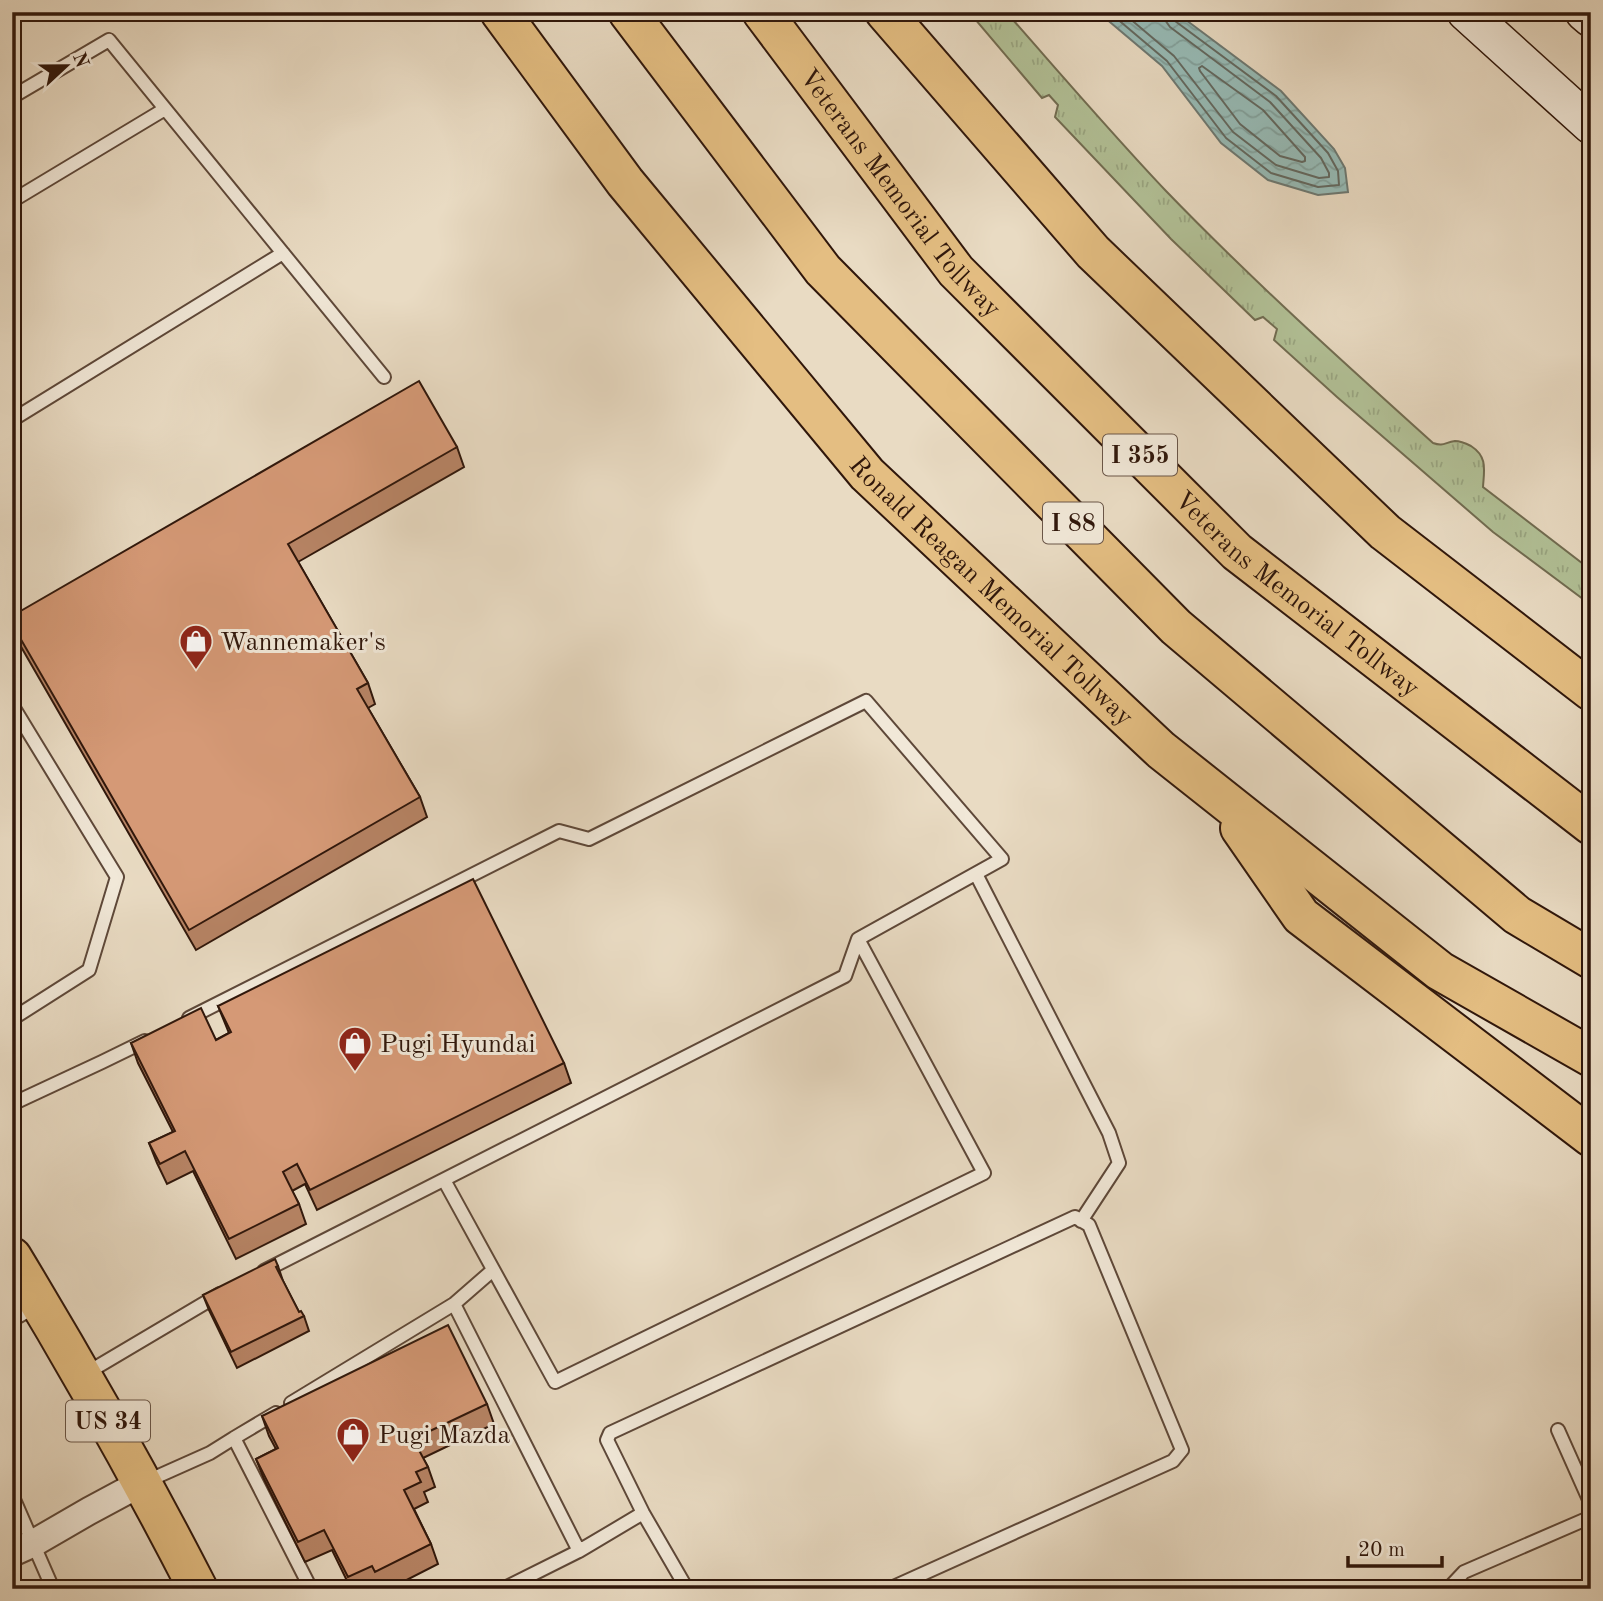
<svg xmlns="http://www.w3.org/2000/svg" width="1603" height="1601" viewBox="0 0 1603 1601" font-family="'Old Standard TT',serif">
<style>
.grass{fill:url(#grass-tufts);stroke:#716c51;stroke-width:2}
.water{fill:url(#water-waves);stroke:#6e7972;stroke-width:2}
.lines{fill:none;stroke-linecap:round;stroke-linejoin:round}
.shore{stroke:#646960;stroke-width:2}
.lane-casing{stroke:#5e4839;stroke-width:16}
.street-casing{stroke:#5e4839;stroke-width:30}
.secondary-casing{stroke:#30170b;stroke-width:40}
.primary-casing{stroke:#30170b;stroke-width:42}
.highway-casing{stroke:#30170b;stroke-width:42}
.lane{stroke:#f1e8d8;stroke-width:12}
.street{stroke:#f1e8d8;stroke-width:26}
.secondary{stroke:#f1e8d8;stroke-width:37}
.primary{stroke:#e4be82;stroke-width:38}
.highway{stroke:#e4be82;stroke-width:38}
.wall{fill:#b78465;stroke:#30170b;stroke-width:2}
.building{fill:#d59976;stroke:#30170b;stroke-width:2}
.labels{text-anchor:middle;stroke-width:6;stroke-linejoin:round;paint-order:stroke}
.shield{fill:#f1e8d8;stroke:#6a5648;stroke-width:2}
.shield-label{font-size:24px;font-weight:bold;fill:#30170b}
.street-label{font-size:26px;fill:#30170b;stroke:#f1e8d8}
.poi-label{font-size:26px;fill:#30170b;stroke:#f1e8d8;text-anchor:start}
</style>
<defs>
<pattern id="grass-tufts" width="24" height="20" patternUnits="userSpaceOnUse" patternTransform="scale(1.75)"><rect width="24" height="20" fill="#b2c197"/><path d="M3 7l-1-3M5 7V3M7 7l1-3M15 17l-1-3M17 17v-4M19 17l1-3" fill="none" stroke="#99a581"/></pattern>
<pattern id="water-waves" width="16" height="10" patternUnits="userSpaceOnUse" patternTransform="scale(1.75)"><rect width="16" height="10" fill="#97bbb6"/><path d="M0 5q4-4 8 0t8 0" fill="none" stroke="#82a09b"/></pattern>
</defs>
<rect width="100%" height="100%" fill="#e9dbc3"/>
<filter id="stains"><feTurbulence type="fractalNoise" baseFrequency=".00286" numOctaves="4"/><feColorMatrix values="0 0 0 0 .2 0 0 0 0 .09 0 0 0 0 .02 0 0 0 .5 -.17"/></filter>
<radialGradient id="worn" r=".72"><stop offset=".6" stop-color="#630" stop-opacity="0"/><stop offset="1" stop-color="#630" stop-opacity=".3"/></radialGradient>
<!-- grass -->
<path class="grass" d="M 969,12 L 1006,12 C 1059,72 1111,133 1166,191 C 1251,279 1342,361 1433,443 C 1444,447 1445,442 1455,441 C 1459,441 1467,444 1471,446 C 1488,457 1484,470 1483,487 L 1591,570 L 1591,605 L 1493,532 L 1337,397 L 1274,340 L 1277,329 L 1263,317 L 1255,320 L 1171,239 L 1055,117 L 1058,105 L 1049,95 L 1042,98 Z"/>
<!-- water -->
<path class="water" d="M 1098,12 L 1175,12 L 1178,14 L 1281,91 L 1334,149 L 1345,168 L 1348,192 L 1318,195 L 1268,180 L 1221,143 L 1162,66 Z"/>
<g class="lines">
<!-- shore -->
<path class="shore" d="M 1109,12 L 1167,61 L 1226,138 L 1271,173 L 1318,187 L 1339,185 L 1338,171 L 1328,153 L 1276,96 L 1175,21 L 1173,17 L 1172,12
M 1122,12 L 1174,56 L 1233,132 L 1276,165 L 1319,178 L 1329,177 L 1329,173 L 1321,158 L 1270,102 L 1170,27 L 1165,20 L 1164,12
M 1202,66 L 1263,110 L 1305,157 L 1305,161 L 1302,162 L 1280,156 L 1240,124 L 1200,71 L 1199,68 Z"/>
<defs>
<path id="lane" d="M 12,97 L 109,40 L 384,377
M 12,201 L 165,109
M 12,420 L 283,253
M 12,705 L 117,877 L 89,970 L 12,1019
M 976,874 L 1109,1133 L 1119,1163 L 1081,1221
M 189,1018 L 559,831 L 589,839 L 866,701 L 1002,859 L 858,939 L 845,976 L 264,1271
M 12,1104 L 102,1062 L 145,1041
M 444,1180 L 555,1382 L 984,1173 L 858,939
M 493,1270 L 454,1304 L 579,1551 L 503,1589
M 12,1320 L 37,1306
M 85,1374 L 220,1294
M 291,1403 L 454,1304
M 1558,1430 L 1591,1504
M 234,1438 L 276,1413
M 145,1482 L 210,1453 L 234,1438 L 311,1589
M 12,1495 L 53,1589
M 579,1551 L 643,1513
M 687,1589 L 643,1513 L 607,1440 L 610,1433 L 1075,1217 L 1089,1225 L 1182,1450 L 1173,1461 L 889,1589
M 1448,1589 L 1464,1572 L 1591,1517"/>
<path id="street" d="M 12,1553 L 32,1544 L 89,1511 L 143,1482"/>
<path id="secondary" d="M 1466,12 L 1591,125
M 1584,12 L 1591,18"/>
<path id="primary" d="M 12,1257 C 78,1366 140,1476 198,1589"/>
<g id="highway">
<path id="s1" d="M 500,12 L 625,182 L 867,474 L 1161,750 L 1440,971 L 1591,1057"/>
<path d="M 628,12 L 823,270 L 1176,627 L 1517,915 L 1591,959"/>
<path id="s2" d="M 762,12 L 956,271 L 1237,552 L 1591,825"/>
<path d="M 885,12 L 1093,252 L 1385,532 L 1591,691"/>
<path d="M 1240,828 L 1301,916 L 1591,1137"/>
</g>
</defs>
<!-- lane casing -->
<use href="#lane" class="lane-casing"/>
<!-- street casing -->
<use href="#street" class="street-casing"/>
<!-- secondary casing -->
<use href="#secondary" class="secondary-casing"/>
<!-- primary casing -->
<use href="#primary" class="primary-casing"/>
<!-- highway casing -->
<use href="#highway" class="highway-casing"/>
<!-- lane -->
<use href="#lane" class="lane"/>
<!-- street -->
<use href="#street" class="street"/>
<!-- secondary -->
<use href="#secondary" class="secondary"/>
<!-- primary -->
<use href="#primary" class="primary"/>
<!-- highway -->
<use href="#highway" class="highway"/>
</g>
<!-- wall -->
<path class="wall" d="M 457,447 L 464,467 L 298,562 L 368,683 L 375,704 L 368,708 L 420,797 L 427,817 L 196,950 L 16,638 L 12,627 L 12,616 Z
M 218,1006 L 564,1063 L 571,1083 L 317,1210 L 305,1184 L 292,1191 L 299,1204 L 306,1224 L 236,1259 L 193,1171 L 167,1184 L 157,1163 L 149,1143 L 173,1132 L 138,1063 L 131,1043 L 216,1040 L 229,1033 Z
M 278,1266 L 283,1281 L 299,1312 L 304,1316 L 309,1331 L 237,1368 L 209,1310 L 203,1295 Z
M 487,1404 L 494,1424 L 423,1458 L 428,1467 L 435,1487 L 424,1492 L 428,1502 L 414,1509 L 431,1544 L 438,1564 L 389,1589 L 381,1589 L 380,1586 L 374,1589 L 351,1589 L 332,1550 L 305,1562 L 264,1479 L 256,1459 L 276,1449 L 269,1436 L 262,1416 Z"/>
<!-- building -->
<path class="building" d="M 419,381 L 457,447 L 288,544 L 368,683 L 357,689 L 420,797 L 189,930 L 12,624 L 12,616 Z
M 473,879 L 564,1063 L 310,1190 L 297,1164 L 283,1172 L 299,1204 L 229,1239 L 185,1151 L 160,1164 L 149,1143 L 175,1131 L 131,1043 L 201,1008 L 216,1040 L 231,1032 L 218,1006 Z
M 275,1259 L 278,1266 L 276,1267 L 299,1312 L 301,1311 L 304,1316 L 231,1352 L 203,1295 Z
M 448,1325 L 487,1404 L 413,1439 L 428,1467 L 416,1472 L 421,1482 L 404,1490 L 431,1544 L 375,1572 L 372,1566 L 348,1577 L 324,1530 L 298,1542 L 256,1459 L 278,1448 L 262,1416 Z
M 1559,1584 L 1561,1589 L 1549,1589 Z"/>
<!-- icons -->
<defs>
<symbol id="shop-pin" viewBox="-11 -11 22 30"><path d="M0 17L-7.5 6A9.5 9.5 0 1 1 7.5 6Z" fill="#8f2418" stroke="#f1e8d8"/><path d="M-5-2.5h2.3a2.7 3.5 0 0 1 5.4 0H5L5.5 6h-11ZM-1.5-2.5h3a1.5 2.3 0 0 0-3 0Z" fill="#fff"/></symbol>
</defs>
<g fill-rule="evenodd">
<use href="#shop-pin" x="177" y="622" width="38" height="52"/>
<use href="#shop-pin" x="336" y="1024" width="38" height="52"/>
<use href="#shop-pin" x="334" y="1415" width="38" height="52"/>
</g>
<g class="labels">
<!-- shield labels -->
<g class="shield">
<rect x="1103" y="434.5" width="74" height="41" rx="5"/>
<rect x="1043" y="502.5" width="60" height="41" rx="5"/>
<rect x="66" y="1400.5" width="84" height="41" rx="5"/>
</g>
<g class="shield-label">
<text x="1140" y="463">I 355</text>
<text x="1073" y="531">I 88</text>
<text x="108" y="1429">US 34</text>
</g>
<!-- street labels -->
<g class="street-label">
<text dy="9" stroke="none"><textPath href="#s2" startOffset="228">Veterans Memorial Tollway</textPath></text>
<text dy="9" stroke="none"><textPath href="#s1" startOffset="761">Ronald Reagan Memorial Tollway</textPath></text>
<text dy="9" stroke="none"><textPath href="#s2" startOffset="794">Veterans Memorial Tollway</textPath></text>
</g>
<!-- poi labels -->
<g class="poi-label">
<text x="220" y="650">Wannemaker's</text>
<text x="380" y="1052">Pugi Hyundai</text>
<text x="378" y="1443">Pugi Mazda</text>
</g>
</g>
<!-- margin -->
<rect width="1603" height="1601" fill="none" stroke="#e9dbc3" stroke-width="42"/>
<rect x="14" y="14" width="1575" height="1573" fill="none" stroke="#30170b" stroke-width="3.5"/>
<rect x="21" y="21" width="1561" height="1559" fill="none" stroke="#30170b" stroke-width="2"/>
<!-- north arrow -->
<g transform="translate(66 66) rotate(68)" stroke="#f1e8d8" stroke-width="5" paint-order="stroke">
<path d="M0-5L12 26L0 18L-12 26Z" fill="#30170b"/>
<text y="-10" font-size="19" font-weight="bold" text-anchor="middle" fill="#30170b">N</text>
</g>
<!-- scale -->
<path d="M1348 1556v10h94v-10" fill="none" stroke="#30170b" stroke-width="3.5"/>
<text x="1358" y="1556" font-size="21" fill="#30170b" stroke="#f1e8d8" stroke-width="5" paint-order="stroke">20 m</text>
<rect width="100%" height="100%" filter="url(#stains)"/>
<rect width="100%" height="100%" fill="url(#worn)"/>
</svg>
